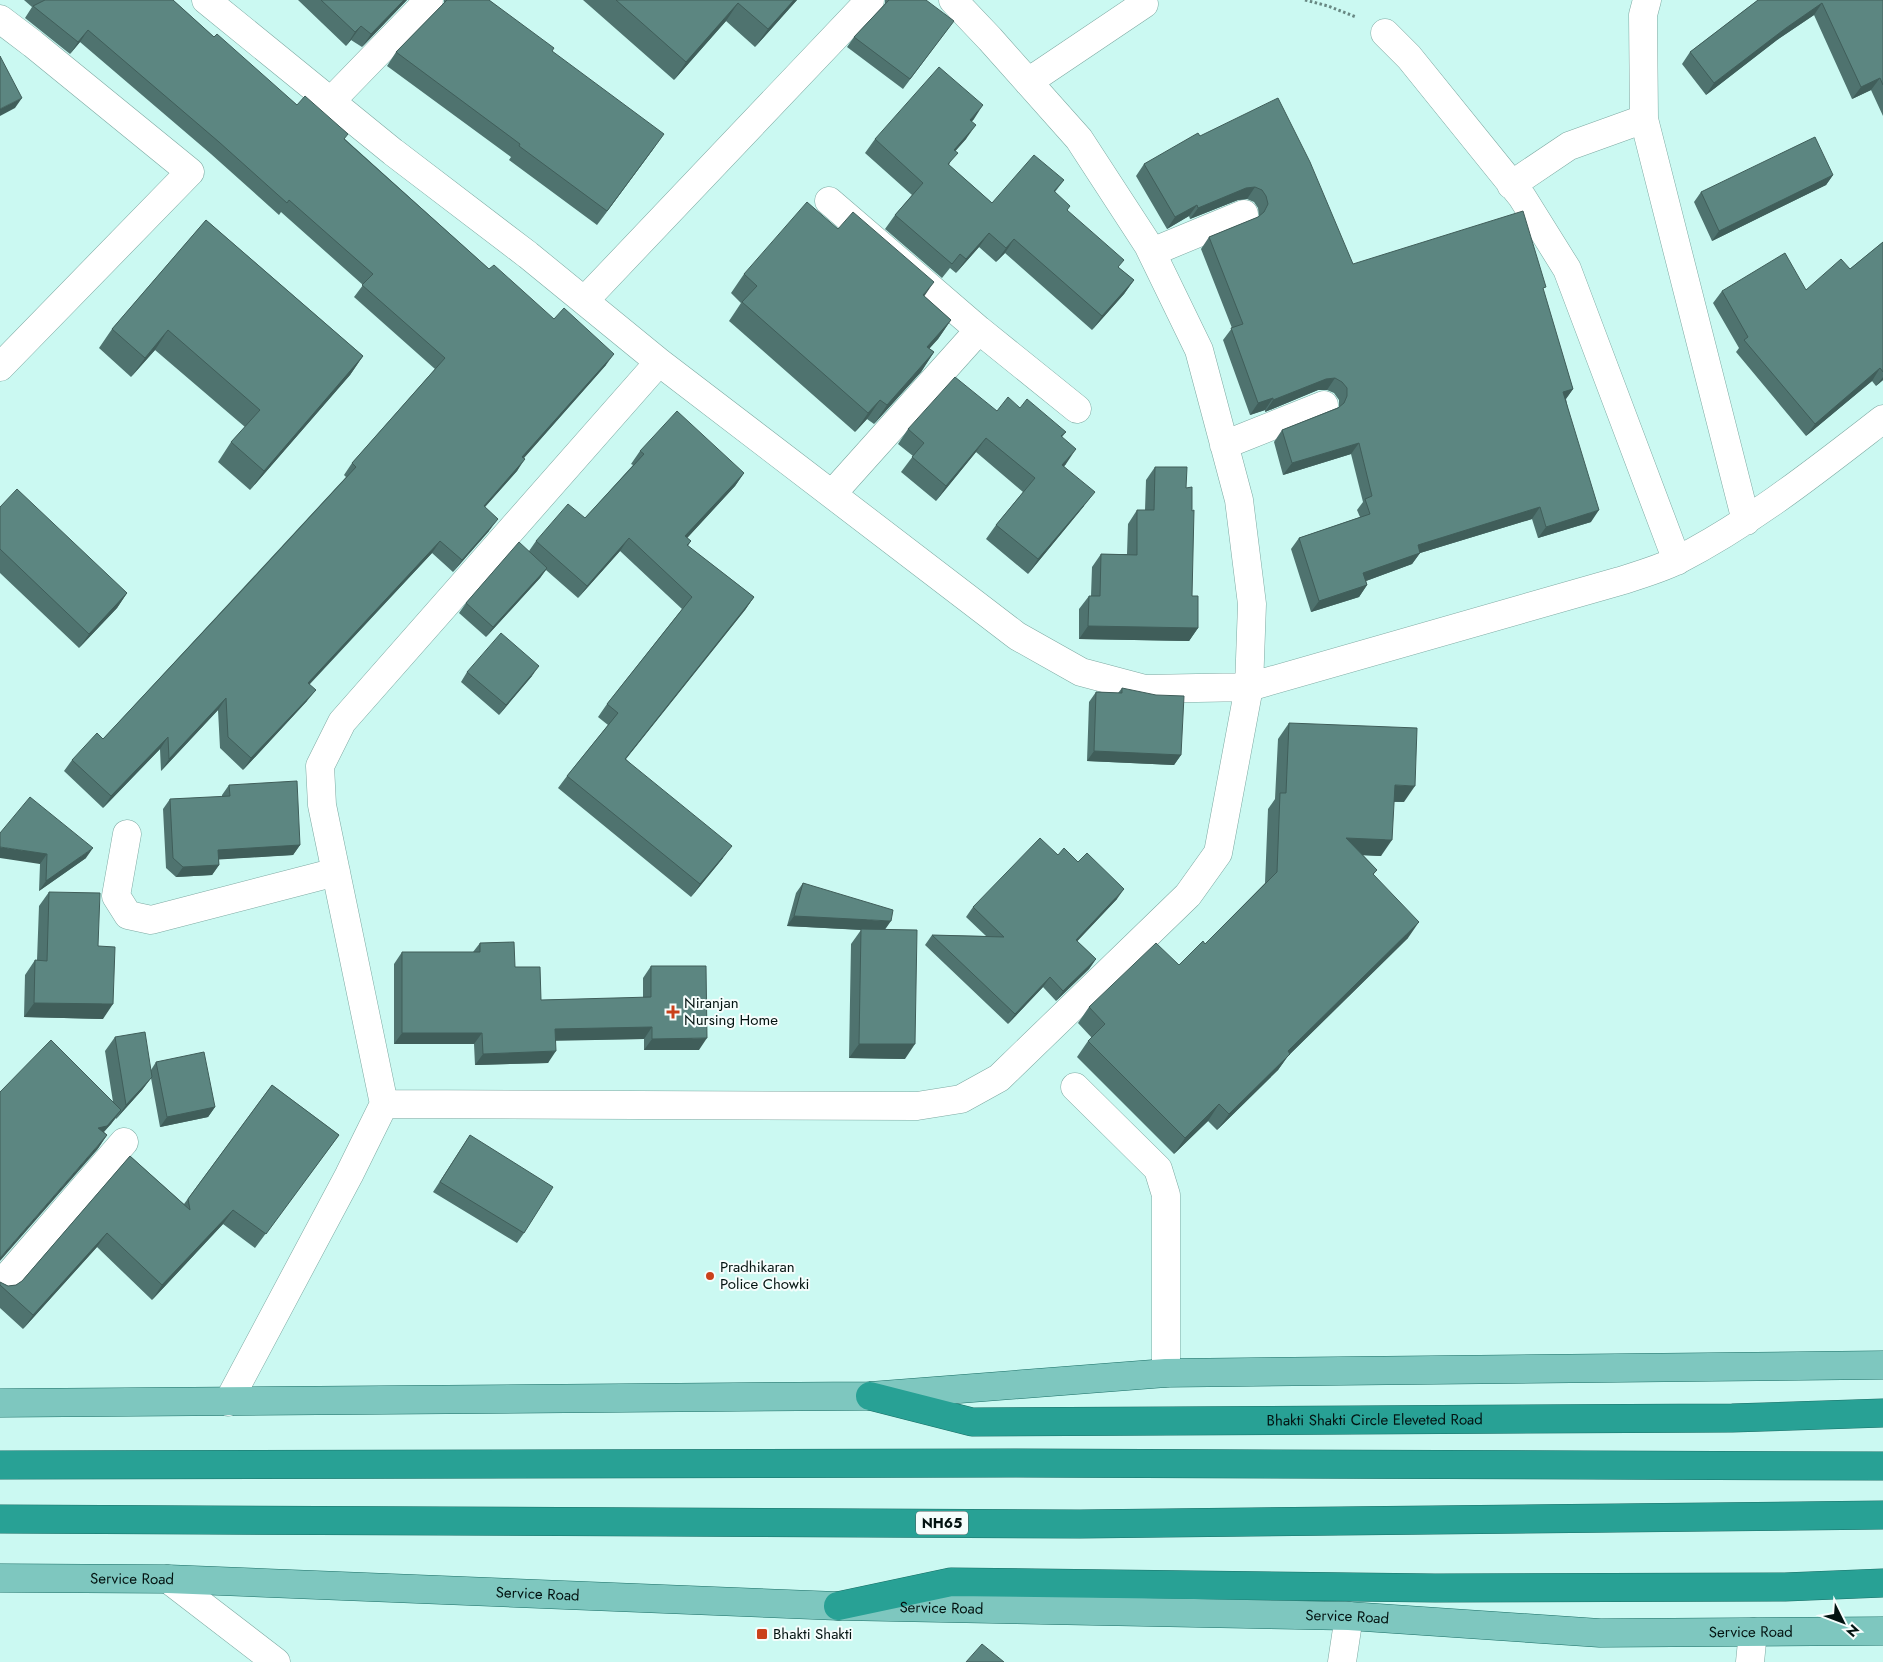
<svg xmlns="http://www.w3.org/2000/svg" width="1883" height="1662" viewBox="0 0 1883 1662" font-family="Jost,sans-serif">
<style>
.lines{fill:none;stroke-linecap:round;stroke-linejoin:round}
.minor-casing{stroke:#7da9a2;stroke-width:29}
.major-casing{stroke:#1b6f67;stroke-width:29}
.highway-casing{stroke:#1b6f67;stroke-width:29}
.path{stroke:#688883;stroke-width:3;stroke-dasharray:2.5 2.5;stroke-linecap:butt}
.minor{stroke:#fff;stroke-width:28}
.major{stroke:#7ec7bf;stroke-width:28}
.highway{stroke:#28a195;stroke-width:28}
.wall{fill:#4f736f}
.shaded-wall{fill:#405e5a}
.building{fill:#5c8681;stroke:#405e5a}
.poi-dot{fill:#ca411b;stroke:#f5fdfc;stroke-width:2}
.labels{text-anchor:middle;stroke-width:4;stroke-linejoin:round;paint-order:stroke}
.shield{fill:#f5fdfc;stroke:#4c5958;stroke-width:1}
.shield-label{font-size:14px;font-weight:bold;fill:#031311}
.poi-label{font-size:15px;fill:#031311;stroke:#f5fdfc;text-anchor:start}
.street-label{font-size:15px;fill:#031311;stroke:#f5fdfc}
</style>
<rect width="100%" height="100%" fill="#cbf9f2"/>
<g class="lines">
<defs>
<path id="minor" d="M 206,0 L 393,152 L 528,255 L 659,362 L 1017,636 L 1081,672 L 1145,689 L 1249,687 L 1620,581 C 1639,575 1660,569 1678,560 C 1752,522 1817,470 1883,419
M 1647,0 L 1643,15 L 1644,119 L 1746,521
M 0,19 L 33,44 L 190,172 L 0,367
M 1385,33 L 1409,57 L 1522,197 L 1567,269 L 1677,561
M 1028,82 L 1144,4
M 331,101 L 429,0
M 1511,185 L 1569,146 L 1644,119
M 829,201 L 979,330 L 832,494
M 1152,252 L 1244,214
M 585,300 L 870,0
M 979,330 L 1077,409
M 1224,445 L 1324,405
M 127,834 L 116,896 L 128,915 L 151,920 L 336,872
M 1075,1087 L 1158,1169 L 1166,1195 L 1166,1373
M 384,1104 L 917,1106 L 961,1099 L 999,1078 L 1188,895 L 1218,853 L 1249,687 L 1252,604 L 1239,500 L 1199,350 L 1148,245 L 1079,139 L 990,39 L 953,0
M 0,1285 L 124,1142
M 228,1402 L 349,1175 L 384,1104 L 322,805 L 320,766 L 342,722 L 659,362
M 168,1579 L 276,1662
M 1342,1662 L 1349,1616
M 1750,1662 L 1753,1632"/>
<g id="major">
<path d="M 0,1403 L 870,1396 L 1166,1373 L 1883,1365"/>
<path id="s1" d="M 0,1578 L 168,1579 L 838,1606 L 1349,1616 L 1600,1633 L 1883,1631"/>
</g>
<g id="highway">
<path id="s2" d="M 870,1396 L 972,1422 L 1732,1418 L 1883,1413"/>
<path d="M 0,1465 L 1015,1463 L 1883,1466"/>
<path d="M 0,1519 L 1080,1524 L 1883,1515"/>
<path d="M 838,1606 L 951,1582 L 1435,1588 L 1785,1587 L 1883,1583"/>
</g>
</defs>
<!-- minor casing -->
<use href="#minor" class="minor-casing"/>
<!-- major casing -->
<use href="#major" class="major-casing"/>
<!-- highway casing -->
<use href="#highway" class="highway-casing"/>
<!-- path -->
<path class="path" d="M 1305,0 L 1328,6 L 1356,17"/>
<!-- minor -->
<use href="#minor" class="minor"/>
<!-- major -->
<use href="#major" class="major"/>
<!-- highway -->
<use href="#highway" class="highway"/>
</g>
<!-- wall -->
<path class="wall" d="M 24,0 L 173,0 L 214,37 L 297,105 L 345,139 L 489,269 L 606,365 L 524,458 L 517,471 L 485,507 L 489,531 L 453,572 L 432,553 L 310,684 L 307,701 L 243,770 L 220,748 L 218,710 L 161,771 L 160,749 L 103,808 L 64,771 L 72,760 L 103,739 L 346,477 L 344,475 L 352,463 L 435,369 L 354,297 L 363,285 L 281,212 L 279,215 L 211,154 L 80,42 L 70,54 L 25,18 L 32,7 Z
M 298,0 L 407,0 L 362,47 L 351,40 L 346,46 Z
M 444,0 L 489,0 L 552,51 L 654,148 L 597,225 L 509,160 L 511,157 L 387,66 L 396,52 L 444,3 Z
M 583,0 L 797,0 L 755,47 L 726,21 L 674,80 Z
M 885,0 L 926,0 L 947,30 L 903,89 L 847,47 L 854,37 L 884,5 L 885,3 Z
M 1758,0 L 1883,0 L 1883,116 L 1871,90 L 1852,99 L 1814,15 L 1777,40 L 1706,95 L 1682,64 L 1690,52 Z
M 974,119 L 972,121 L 966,139 L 955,151 L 949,165 L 992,203 L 1064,180 L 1055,192 L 1067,210 L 1119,268 L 1134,280 L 1124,294 L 1092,330 L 1005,253 L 996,262 L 979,247 L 956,273 L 950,268 L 942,278 L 885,229 L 895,215 L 912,195 L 865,153 L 875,139 Z
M 1200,136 L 1353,264 L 1543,291 L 1573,389 L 1566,399 L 1591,522 L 1538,538 L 1532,519 L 1420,553 L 1412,564 L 1366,581 L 1367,585 L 1359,597 L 1311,612 L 1291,549 L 1299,538 L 1360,517 L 1357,510 L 1363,502 L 1351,454 L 1283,475 L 1274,442 L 1282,430 L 1339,407 L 1339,400 L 1334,393 L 1327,390 L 1318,390 L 1265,412 L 1265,410 L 1250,415 L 1223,340 L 1232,328 L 1201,249 L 1209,237 L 1258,217 L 1259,216 L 1258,208 L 1254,202 L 1247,199 L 1238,200 L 1190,219 L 1189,216 L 1167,229 L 1136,176 L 1144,164 Z
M 1833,175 L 1826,185 L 1712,241 L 1694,202 L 1701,192 Z
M 206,220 L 363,356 L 350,375 L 250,490 L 218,462 L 231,442 L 245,427 L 155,350 L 131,377 L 99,348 L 112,329 Z
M 838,229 L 924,296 L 951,320 L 938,339 L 929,348 L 934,352 L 921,372 L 874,424 L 867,419 L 855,432 L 729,321 L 741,303 L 731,293 L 744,274 Z
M 1883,242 L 1883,380 L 1876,386 L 1872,381 L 1806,436 L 1736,352 L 1739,348 L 1713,303 L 1722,291 L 1806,290 L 1850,269 Z
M 1020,408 L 1066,432 L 1062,437 L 1066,464 L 1064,466 L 1084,506 L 1028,574 L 986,539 L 996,525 L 1023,492 L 976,452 L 936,501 L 901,472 L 913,456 L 898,444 L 908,429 L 997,411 Z
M 640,451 L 744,473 L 735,486 L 687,538 L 691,541 L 688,546 L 754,597 L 745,610 L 626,759 L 723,858 L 691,897 L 558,788 L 567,776 L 608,725 L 598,717 L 607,704 L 682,609 L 620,551 L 578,598 L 546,570 L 540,578 L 486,637 L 459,613 L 466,603 L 529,551 L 536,541 L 585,518 L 633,465 L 631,464 Z
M 1155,467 L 1186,488 L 1192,596 L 1198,628 L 1189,641 L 1079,639 L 1079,609 L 1089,596 L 1091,596 L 1092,567 L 1101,554 L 1127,554 L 1128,524 L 1137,510 L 1145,510 L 1146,480 Z
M 0,507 L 127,593 L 117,608 L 79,648 L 0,573 Z
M 467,672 L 532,676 L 499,715 L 461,682 Z
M 1122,688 L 1181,755 L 1174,765 L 1087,761 L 1089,702 L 1096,692 L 1118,693 Z
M 1289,723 L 1404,802 L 1394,802 L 1381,856 L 1363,855 L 1377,870 L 1373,875 L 1408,938 L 1288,1056 L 1278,1070 L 1217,1130 L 1208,1121 L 1174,1154 L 1077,1057 L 1088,1041 L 1092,1038 L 1078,1023 L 1089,1007 L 1179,965 L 1205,944 L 1265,883 L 1268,809 L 1275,799 L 1278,739 Z
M 229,785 L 300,845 L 293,855 L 219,859 L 219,865 L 212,875 L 176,877 L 166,868 L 163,809 L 170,799 L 222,797 L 222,795 Z
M 0,833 L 86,858 L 39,891 L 40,864 Z
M 1058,855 L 1117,899 L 1077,941 L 1096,959 L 1089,969 L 1056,1001 L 1043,987 L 1008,1024 L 925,945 L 932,935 L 986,936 L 966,917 L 973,907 Z
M 803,883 L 885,930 L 905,1059 L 849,1058 L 851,944 L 861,930 L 787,926 L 796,893 Z
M 49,892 L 98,946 L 103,1019 L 24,1017 L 25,975 L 35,960 L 37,960 L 39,906 Z
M 480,943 L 515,967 L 541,1000 L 643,998 L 643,978 L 651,966 L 699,1050 L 644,1050 L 644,1039 L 556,1040 L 548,1063 L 475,1065 L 474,1044 L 394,1044 L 394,964 L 402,952 L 473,952 Z
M 115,1037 L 151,1070 L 156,1062 L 215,1107 L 208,1117 L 160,1127 L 151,1078 L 142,1090 L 116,1119 L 116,1118 L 104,1132 L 107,1135 L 97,1150 L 113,1102 L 105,1051 Z
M 272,1085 L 339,1135 L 255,1248 L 223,1224 L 152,1300 L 97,1247 L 23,1329 L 0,1308 L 0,1282 L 8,1286 L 16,1285 L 22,1281 L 130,1156 L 184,1204 Z
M 470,1135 L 524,1233 L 517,1243 L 433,1192 Z"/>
<!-- shaded-wall -->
<path class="shaded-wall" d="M 404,0 L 407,0 L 362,47 L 371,34 Z
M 794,0 L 797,0 L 755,47 L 768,29 Z
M 738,3 L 726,21 L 674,80 L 686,62 Z
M 1822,3 L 1814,15 L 1777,40 L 1706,95 L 1714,83 L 1786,28 Z
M 361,26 L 351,40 L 346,46 L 355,32 Z
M 88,30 L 80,42 L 70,54 L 78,42 Z
M 1880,78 L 1871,90 L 1852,99 L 1861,87 Z
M 22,98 L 15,108 L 0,116 L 0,109 Z
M 983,105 L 974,119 L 960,134 L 970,120 Z
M 976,125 L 966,139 L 944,164 L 954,150 Z
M 664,134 L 654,148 L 597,225 L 607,211 Z
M 1833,175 L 1826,185 L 1712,241 L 1719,231 Z
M 1255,187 L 1247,199 L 1238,200 L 1190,219 L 1198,208 L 1246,188 Z
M 1197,205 L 1189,216 L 1167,229 L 1175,217 Z
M 989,233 L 979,247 L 956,273 L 966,259 Z
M 1014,239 L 1005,253 L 996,262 L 1006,248 Z
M 1134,280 L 1124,294 L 1092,330 L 1102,316 Z
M 934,282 L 921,301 L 923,295 Z
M 951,320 L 938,339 L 914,366 L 927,347 Z
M 168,330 L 155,350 L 131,377 L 145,358 Z
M 934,352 L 921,372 L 874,424 L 887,405 Z
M 614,354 L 606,365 L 514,469 L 522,457 Z
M 363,356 L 350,375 L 250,490 L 264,471 Z
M 1880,368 L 1872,381 L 1806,436 L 1815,424 Z
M 1883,377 L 1883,380 L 1876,386 Z
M 1335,378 L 1327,390 L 1318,390 L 1265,412 L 1273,400 L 1326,379 Z
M 1573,389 L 1565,400 L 1563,392 Z
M 1273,398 L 1265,410 L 1250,415 L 1258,403 Z
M 880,400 L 867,419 L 855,432 L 868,413 Z
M 986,438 L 976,452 L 936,501 L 946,486 Z
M 1359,443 L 1351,454 L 1283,475 L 1292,463 Z
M 1076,449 L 1066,464 L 1052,480 L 1062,465 Z
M 525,459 L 517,471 L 475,518 L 484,506 Z
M 744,473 L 735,486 L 677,549 L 685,536 Z
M 1095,492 L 1084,506 L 1028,574 L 1038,559 Z
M 1540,507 L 1532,519 L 1420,553 L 1412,564 L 1355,585 L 1363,573 L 1418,545 Z
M 1599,510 L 1591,522 L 1538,538 L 1546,527 Z
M 498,519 L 489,531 L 453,572 L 462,560 Z
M 629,538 L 620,551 L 578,598 L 587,586 Z
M 440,541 L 432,553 L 300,694 L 308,683 Z
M 547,568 L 540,578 L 486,637 L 493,627 Z
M 1367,585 L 1359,597 L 1311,612 L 1319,601 Z
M 127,593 L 117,608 L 79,648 L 89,634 Z
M 754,597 L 745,610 L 616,771 L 625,759 Z
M 1088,626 L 1198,628 L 1189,641 L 1079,639 Z
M 539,666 L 532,676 L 499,715 L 506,705 Z
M 316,690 L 307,701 L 243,770 L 251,758 Z
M 226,698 L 218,710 L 161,771 L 169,759 Z
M 168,737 L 160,749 L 103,808 L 111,796 Z
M 1094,751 L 1181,755 L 1174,765 L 1087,761 Z
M 1395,785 L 1415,786 L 1404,802 L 1383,801 Z
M 1346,838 L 1392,840 L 1381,856 L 1335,854 Z
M 300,845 L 293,855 L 211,860 L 218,850 Z
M 732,846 L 723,858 L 691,897 L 700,884 Z
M 0,847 L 47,854 L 40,864 L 0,858 Z
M 93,848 L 86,858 L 39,891 L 46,881 Z
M 219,865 L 212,875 L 176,877 L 183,867 Z
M 1124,889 L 1117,899 L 1069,950 L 1076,940 Z
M 794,916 L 891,921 L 884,931 L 787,926 Z
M 1419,922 L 1408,938 L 1288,1056 L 1278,1070 L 1217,1130 L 1229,1114 L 1288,1051 Z
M 1096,959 L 1089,969 L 1056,1001 L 1063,991 Z
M 1050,977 L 1043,987 L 1008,1024 L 1015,1014 Z
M 34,1003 L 113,1004 L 103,1019 L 24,1017 Z
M 652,1027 L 644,1039 L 547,1041 L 555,1029 Z
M 402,1033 L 482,1033 L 474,1044 L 394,1044 Z
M 707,1038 L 699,1050 L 644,1050 L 652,1039 Z
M 859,1044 L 915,1044 L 905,1059 L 849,1058 Z
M 556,1051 L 548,1063 L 475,1065 L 483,1054 Z
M 152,1077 L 142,1090 L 116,1119 L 126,1105 Z
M 1219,1104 L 1208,1121 L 1174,1154 L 1185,1138 Z
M 215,1107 L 208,1117 L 160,1127 L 167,1117 Z
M 121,1110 L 111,1124 L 96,1140 L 98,1128 Z
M 107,1135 L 97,1150 L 0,1261 L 0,1258 Z
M 233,1210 L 223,1224 L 152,1300 L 162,1285 Z
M 107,1233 L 97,1247 L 23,1329 L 33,1315 Z"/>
<!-- building -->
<path class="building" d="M 45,0 L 173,0 L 214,37 L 217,34 L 297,105 L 305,96 L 348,134 L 344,139 L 489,269 L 494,265 L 554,319 L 564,308 L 614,354 L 522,457 L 525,459 L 484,506 L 498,519 L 462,560 L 440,541 L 308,683 L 316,690 L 251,758 L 228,737 L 226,698 L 169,759 L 168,737 L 111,796 L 72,760 L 97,733 L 103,739 L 246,586 L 356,467 L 352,463 L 445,358 L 362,285 L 373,274 L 289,200 L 287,203 L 219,142 L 88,30 L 78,42 L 33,6 Z
M 321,0 L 404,0 L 371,34 L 361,26 L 355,32 Z
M 447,0 L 489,0 L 554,48 L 552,51 L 664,134 L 607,211 L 519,146 L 520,144 L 396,52 Z
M 616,0 L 794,0 L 768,29 L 738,3 L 686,62 Z
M 889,0 L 926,0 L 954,21 L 910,79 L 854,37 Z
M 1758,0 L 1883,0 L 1883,85 L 1880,78 L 1861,87 L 1822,3 L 1786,28 L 1714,83 L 1690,52 Z
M 0,56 L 22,98 L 0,109 Z
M 939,67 L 983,105 L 970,120 L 976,125 L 954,150 L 958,153 L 948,164 L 992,203 L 1034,155 L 1064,180 L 1054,191 L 1070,206 L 1067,210 L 1124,260 L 1118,267 L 1134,280 L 1102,316 L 1014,239 L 1006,248 L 989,233 L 966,259 L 960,254 L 952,264 L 895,215 L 923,183 L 875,139 Z
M 1278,98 L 1310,162 L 1353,264 L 1523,211 L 1546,287 L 1543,288 L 1573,389 L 1563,392 L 1599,510 L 1546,527 L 1540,507 L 1418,545 L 1420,553 L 1363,573 L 1367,585 L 1319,601 L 1299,538 L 1370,514 L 1365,499 L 1372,496 L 1359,443 L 1292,463 L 1282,430 L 1338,408 L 1344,403 L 1347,396 L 1347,388 L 1342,382 L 1335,378 L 1326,379 L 1273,400 L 1273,398 L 1258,403 L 1231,328 L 1243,324 L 1209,237 L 1258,217 L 1264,212 L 1268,204 L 1266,196 L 1262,190 L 1255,187 L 1246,188 L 1198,208 L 1197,205 L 1175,217 L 1144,164 L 1198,133 L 1200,136 Z
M 1815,137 L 1833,175 L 1719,231 L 1701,192 Z
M 807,202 L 838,229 L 853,212 L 934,282 L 923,295 L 951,320 L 927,347 L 934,352 L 887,405 L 880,400 L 868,413 L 742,302 L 757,286 L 744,274 Z
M 206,220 L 363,356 L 264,471 L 231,442 L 260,410 L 168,330 L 145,358 L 112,329 Z
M 1883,242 L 1883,372 L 1880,368 L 1815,424 L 1744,340 L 1748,337 L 1722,291 L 1785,253 L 1806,290 L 1841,259 L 1850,269 Z
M 955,377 L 997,411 L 1008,397 L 1020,408 L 1027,399 L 1066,432 L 1061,436 L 1076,449 L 1062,465 L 1095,492 L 1038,559 L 996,525 L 1035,478 L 986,438 L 946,486 L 912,457 L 924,443 L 908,429 Z
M 677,411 L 744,473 L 685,536 L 691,541 L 687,545 L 754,597 L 625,759 L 732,846 L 700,884 L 567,776 L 618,713 L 607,704 L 692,597 L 629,538 L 587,586 L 536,541 L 568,504 L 585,518 L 644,454 L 640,451 Z
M 1155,467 L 1187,467 L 1186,488 L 1192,487 L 1192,511 L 1194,510 L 1192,596 L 1198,596 L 1198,628 L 1088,626 L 1089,596 L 1100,596 L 1101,554 L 1137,555 L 1137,510 L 1154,510 Z
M 17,489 L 127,593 L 89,634 L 0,549 L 0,507 Z
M 519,542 L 547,568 L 493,627 L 466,603 Z
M 501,633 L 539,666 L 506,705 L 467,672 Z
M 1122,688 L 1156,695 L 1184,696 L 1181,755 L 1094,751 L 1096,692 L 1122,693 Z
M 1289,723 L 1417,728 L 1415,786 L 1395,785 L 1392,840 L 1346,838 L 1377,870 L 1373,874 L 1419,922 L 1288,1051 L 1290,1054 L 1229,1114 L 1219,1104 L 1185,1138 L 1088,1041 L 1105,1024 L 1089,1007 L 1156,943 L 1179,965 L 1203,941 L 1205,944 L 1277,872 L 1280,793 L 1286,793 Z
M 297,781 L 300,845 L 218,850 L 219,865 L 183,867 L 173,858 L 170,799 L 230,796 L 229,785 Z
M 30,797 L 93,848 L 46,881 L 47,854 L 0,847 L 0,833 Z
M 1040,838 L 1058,855 L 1064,848 L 1078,862 L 1087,853 L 1124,889 L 1076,940 L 1096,959 L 1063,991 L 1050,977 L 1015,1014 L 932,935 L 1004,937 L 973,907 Z
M 803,883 L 893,910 L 891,921 L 794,916 Z
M 49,892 L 100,893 L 98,946 L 115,947 L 113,1004 L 34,1003 L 35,960 L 47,961 Z
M 861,929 L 917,930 L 915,1044 L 859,1044 Z
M 514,942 L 515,967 L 540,967 L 541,1000 L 651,997 L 651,966 L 706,966 L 707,1038 L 652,1039 L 652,1027 L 555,1029 L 556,1051 L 483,1054 L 482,1033 L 402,1033 L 402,952 L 480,952 L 480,943 Z
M 145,1032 L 152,1077 L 126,1105 L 115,1037 Z
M 51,1040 L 121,1110 L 107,1126 L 98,1128 L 107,1135 L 0,1258 L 0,1092 Z
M 204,1052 L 215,1107 L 167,1117 L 156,1062 Z
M 272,1085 L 339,1135 L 266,1234 L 233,1210 L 162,1285 L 107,1233 L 33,1315 L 0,1285 L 0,1282 L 8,1286 L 16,1285 L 22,1281 L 130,1156 L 190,1210 L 188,1199 Z
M 470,1135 L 553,1187 L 524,1233 L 440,1182 Z
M 982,1644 L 1004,1662 L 966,1662 Z"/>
<!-- markers -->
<g class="poi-dot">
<path d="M670.5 1004.5h5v5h5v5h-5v5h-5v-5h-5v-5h5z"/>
<circle cx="710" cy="1276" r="5"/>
<rect x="756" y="1628" width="12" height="12" rx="2.5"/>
</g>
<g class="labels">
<!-- shield labels -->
<rect class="shield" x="916" y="1511.5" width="52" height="23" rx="4"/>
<g class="shield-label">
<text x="942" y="1528">NH65</text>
</g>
<!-- poi labels -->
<g class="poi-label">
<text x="684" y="1008">Niranjan<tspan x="684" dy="17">Nursing Home</tspan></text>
<text x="720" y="1272">Pradhikaran<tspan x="720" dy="17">Police Chowki</tspan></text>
<text x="773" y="1639">Bhakti Shakti</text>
</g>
<!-- street labels -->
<g class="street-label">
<text dy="5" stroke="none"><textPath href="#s2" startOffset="508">Bhakti Shakti Circle Eleveted Road</textPath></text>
<text dy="5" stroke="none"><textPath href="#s1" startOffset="132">Service Road</textPath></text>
<text dy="5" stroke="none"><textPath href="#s1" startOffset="538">Service Road</textPath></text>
<text dy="5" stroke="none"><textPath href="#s1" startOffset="942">Service Road</textPath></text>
<text dy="5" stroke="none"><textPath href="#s1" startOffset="1348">Service Road</textPath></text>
<text dy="5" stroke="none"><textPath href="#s1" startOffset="1752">Service Road</textPath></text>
</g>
</g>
<!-- north arrow -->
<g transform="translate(1843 1622) rotate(132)" stroke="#f5fdfc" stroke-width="4" paint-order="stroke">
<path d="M0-4L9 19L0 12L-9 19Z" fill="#031311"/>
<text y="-8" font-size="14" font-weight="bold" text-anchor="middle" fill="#031311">N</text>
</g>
</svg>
